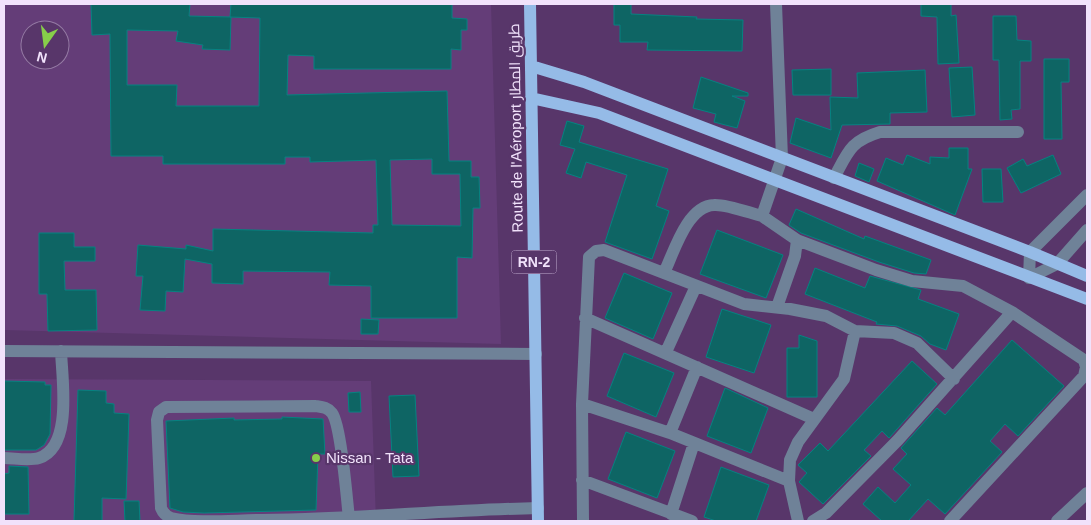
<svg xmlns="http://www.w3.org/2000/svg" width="1091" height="525" viewBox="0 0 1091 525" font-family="Helvetica,Cairo,sans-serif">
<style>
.built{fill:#643d78;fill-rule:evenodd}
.building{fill:#0e6564;stroke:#058381;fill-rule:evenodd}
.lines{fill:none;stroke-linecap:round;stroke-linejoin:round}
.minor{stroke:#6f8298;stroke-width:12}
.major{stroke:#95bbe7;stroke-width:12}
.poi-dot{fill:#87cf4a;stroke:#58366a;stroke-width:2}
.labels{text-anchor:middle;stroke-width:4.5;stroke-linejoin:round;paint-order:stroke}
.shield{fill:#58366a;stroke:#c3aed0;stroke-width:1}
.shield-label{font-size:14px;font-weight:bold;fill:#f1e2fb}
.street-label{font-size:15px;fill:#f1e2fb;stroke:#58366a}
.poi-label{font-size:15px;fill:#f1e2fb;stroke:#58366a;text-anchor:start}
</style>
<rect width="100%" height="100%" fill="#58366a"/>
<!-- built -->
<path class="built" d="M 4,4 L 491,4 L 501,344 L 4,330 ZM 30,30 L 60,30 L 60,60 L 30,60 Z
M 4,379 L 371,381 L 376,521 L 4,521 Z"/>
<!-- building -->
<path class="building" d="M 91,4 L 190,4 L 189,16 L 231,17 L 230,50 L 202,49 L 203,45 L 176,41 L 178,31 L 127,30 L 127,85 L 177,85 L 176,106 L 259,106 L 260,18 L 230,17 L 231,4 L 452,4 L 452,18 L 467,19 L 467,30 L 461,30 L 461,50 L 451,49 L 451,69 L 314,69 L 314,56 L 288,55 L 287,95 L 447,91 L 449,161 L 471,161 L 471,177 L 479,177 L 480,208 L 473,208 L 472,258 L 457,257 L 457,318 L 371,318 L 371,286 L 329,285 L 330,272 L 243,271 L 243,284 L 212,283 L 212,264 L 185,259 L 183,292 L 166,291 L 165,311 L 140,310 L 143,276 L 136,276 L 138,245 L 186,249 L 186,245 L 213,251 L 213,229 L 373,233 L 373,225 L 378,225 L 376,160 L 310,162 L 310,157 L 285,157 L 285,164 L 163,164 L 163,156 L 111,156 L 110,34 L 92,35 ZM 432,159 L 432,174 L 460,174 L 461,226 L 392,225 L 390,160 Z
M 614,4 L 631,4 L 631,14 L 697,17 L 696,19 L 743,20 L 742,51 L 647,50 L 648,42 L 620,42 L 620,25 L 614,25 Z
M 921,4 L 951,4 L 951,16 L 956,15 L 959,63 L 938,64 L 937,17 L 921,16 Z
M 993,16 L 1016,16 L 1017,40 L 1031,41 L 1031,61 L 1020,61 L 1020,109 L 1011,110 L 1012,119 L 1000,120 L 999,60 L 993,60 Z
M 1044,59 L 1069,59 L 1069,82 L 1061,82 L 1062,139 L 1044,139 Z
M 972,67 L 975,115 L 952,117 L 949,68 Z
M 831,69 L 831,95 L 793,95 L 792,70 Z
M 925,70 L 927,112 L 890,113 L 890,124 L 842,125 L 831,158 L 790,143 L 796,118 L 831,130 L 830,97 L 858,98 L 857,73 Z
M 701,77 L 748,93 L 748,96 L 732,96 L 745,101 L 737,128 L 714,122 L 716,114 L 693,108 Z
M 567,121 L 584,126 L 579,142 L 668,169 L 656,206 L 669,211 L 652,259 L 605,242 L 627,175 L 586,162 L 581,178 L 566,173 L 575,149 L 560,145 Z
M 949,148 L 968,148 L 968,169 L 972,169 L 955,215 L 877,181 L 886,158 L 903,165 L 907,155 L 930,164 L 930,157 L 949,158 Z
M 1053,155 L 1061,174 L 1021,193 L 1007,168 L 1023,159 L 1027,166 Z
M 859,163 L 874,169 L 869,182 L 855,176 Z
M 982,169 L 1001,169 L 1003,202 L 983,202 Z
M 796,209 L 864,239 L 865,236 L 931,260 L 926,274 L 914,273 L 879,262 L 801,233 L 789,225 Z
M 717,230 L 783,255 L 766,298 L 700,274 Z
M 39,233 L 74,233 L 74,247 L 95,247 L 95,261 L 64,261 L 65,290 L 96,290 L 97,330 L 48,331 L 47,294 L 39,294 Z
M 815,268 L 865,288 L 870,276 L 921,290 L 918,299 L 959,314 L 946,350 L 930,344 L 921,336 L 897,326 L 876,324 L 877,322 L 805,294 Z
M 624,273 L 672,293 L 653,339 L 605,318 Z
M 722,309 L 771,325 L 754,373 L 706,357 Z
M 361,319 L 379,320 L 378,334 L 361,334 Z
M 799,335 L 817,341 L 817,397 L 787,397 L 787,348 L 799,348 Z
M 1012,340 L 1064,386 L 1018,436 L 1005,424 L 990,441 L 1002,452 L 945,514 L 928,499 L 908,521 L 882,521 L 863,504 L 878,487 L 895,503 L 911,485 L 893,469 L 907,454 L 901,448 L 937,408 L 945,415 Z
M 624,353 L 674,373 L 656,417 L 607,396 Z
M 912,361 L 937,384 L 889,438 L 882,431 L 864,450 L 871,456 L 823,504 L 799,482 L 807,473 L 798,465 L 820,443 L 828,451 Z
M 4,381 L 45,382 L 45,385 L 51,385 L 50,434 L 44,445 L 36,450 L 4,450 Z
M 725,388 L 768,408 L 751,453 L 707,436 Z
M 78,390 L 106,391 L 106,403 L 114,404 L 114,413 L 129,414 L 126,499 L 102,498 L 102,521 L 74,521 Z
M 360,392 L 361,412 L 349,412 L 348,393 Z
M 415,395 L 419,476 L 393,477 L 389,396 Z
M 282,417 L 323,419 L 325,454 L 318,454 L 316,510 L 204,513 L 183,512 L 170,508 L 166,421 L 234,418 L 234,420 L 282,419 Z
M 626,432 L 675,451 L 657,498 L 608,479 Z
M 9,466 L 28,467 L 29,514 L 4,514 L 4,474 L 9,473 Z
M 721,467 L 769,485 L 756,521 L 716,521 L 704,517 Z
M 124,501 L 139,501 L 140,521 L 125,521 Z"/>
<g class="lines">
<!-- minor -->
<path class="minor" d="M 776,4 L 782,158 L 762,216 L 797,240 L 795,256 L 777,307
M 834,178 C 848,152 850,141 880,132 L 1018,132
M 1087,195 L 1030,252 L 1029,278 L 1057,264 L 1087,230
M 797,240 L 876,270 L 912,281 L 963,286 L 1012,312 L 898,440 L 826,513 L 813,521
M 664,273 C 674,252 687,206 714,205 C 726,204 750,213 762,216
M 585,318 L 814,419
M 855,331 L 894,333 L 917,343 L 954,379
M 4,351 L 536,354
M 666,352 L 696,286
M 582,404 L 670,433 L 789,481
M 670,433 L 697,367
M 4,458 C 14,458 29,461 39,458 C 73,447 62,379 61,351
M 582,480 L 692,521
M 671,514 L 694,443
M 349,521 L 349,519 C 347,500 341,425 332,413 C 327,407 322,407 315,406 L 166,407 L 159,412 L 157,420 L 161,508 C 163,513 166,516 171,518 C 198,524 234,520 262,520 C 354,519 446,510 538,508
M 583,521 L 582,404 L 589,257 L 596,251 L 604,250 L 744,304 L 790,309 L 826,316 L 855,331 L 844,379 L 798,442 L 790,460 L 789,481 L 798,521
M 950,521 L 1084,376 L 1086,367 L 1084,360 L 1012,312
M 1057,521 L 1087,493"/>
<!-- major -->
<path class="major" d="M 530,4 L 538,521
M 531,66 L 584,82 L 1030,252 L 1087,276
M 531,98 L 599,113 L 1087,299"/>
</g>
<!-- markers -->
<circle class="poi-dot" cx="316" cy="458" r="5"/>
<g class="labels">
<!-- shield labels -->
<rect class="shield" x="511.5" y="250.5" width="45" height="23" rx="4"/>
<g class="shield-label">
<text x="534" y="267">RN-2</text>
</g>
<!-- street labels -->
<g class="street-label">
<text transform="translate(516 128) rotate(-91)" y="5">Route de l'Aéroport طريق المطار</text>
</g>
<!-- poi labels -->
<g class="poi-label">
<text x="326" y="463">Nissan - Tata</text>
</g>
</g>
<!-- border -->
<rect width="1091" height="525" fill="none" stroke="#f1e2fb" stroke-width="10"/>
<!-- north arrow -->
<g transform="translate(45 45) rotate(194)"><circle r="24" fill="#58366a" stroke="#957ba4"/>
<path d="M0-4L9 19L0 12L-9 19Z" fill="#87cf4a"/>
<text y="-8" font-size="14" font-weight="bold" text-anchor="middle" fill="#f1e2fb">N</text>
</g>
</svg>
